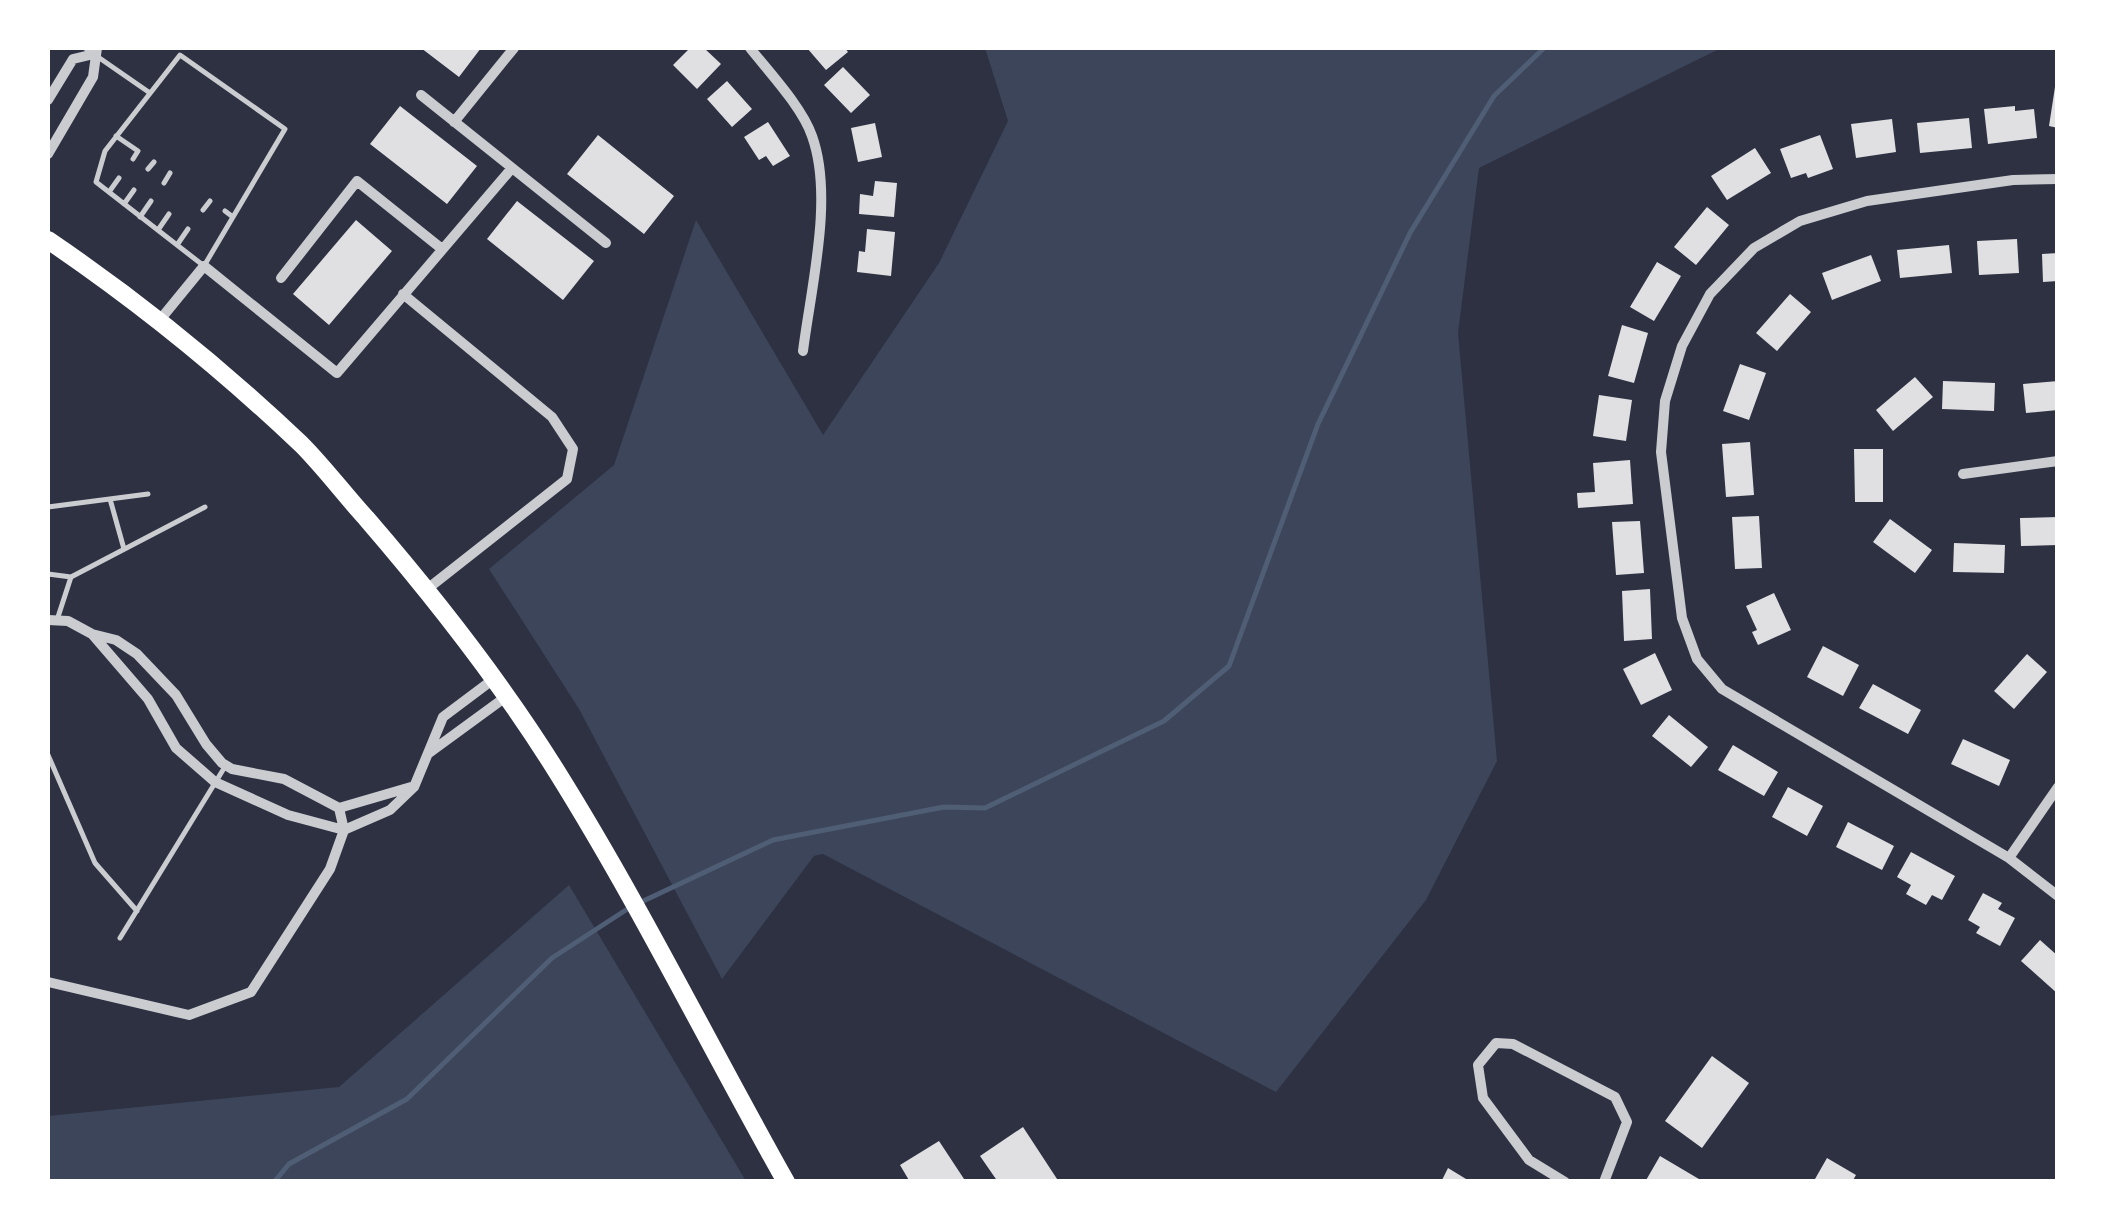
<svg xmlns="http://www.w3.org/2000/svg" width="2105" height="1229" viewBox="0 0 2105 1229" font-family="Poppins,sans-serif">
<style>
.green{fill:#3c4559}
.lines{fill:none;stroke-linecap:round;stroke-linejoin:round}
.stream{stroke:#4f5d75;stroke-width:5}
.building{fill:#e0e0e3}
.service{stroke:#caccd0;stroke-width:5}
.minor{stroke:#caccd0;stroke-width:10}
.primary{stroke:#fff;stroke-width:18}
</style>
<rect width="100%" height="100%" fill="#2d3142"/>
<!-- green -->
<path class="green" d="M 985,48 L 1721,48 L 1479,168 L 1458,333 L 1497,761 L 1426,900 L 1276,1092 L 823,854 L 814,856 L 722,979 L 579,709 L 489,569 L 614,465 L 696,220 L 823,435 L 939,263 L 1008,121 Z
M 569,885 L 746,1181 L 48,1181 L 48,1116 L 339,1087 Z"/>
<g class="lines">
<!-- stream -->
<path class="stream" d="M 639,903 L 773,840 L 944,807 L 985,808 L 1164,721 L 1229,666 L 1318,424 L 1410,233 L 1494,96 L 1544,48
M 274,1182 L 289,1164 L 407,1099 L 552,958 L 629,908"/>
</g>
<!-- building -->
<path class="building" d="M 421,48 L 481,48 L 459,77 Z
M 690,48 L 704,48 L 721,64 L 697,89 L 673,65 Z
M 807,48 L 845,48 L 848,52 L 826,70 Z
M 843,67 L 870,95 L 851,113 L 824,85 Z
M 727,81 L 752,109 L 732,127 L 707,99 Z
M 2055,87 L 2058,87 L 2058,128 L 2049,126 Z
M 400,106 L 477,166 L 447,204 L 370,144 Z
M 2015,106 L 2015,111 L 2034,109 L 2037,138 L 1988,144 L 1984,109 Z
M 1969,118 L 1972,148 L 1920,153 L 1917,123 Z
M 1892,119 L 1896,152 L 1856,158 L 1851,124 Z
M 768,122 L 790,156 L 773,166 L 766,156 L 759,160 L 744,137 Z
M 875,123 L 882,157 L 858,162 L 851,128 Z
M 598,135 L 674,196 L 644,234 L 567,174 Z
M 1820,135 L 1833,169 L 1808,178 L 1806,173 L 1791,178 L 1780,149 Z
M 1755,148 L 1771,173 L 1727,200 L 1711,176 Z
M 875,181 L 897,183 L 894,217 L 859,214 L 860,194 L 873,196 Z
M 517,201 L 594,261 L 563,300 L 487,239 Z
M 1707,207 L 1729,225 L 1696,265 L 1674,247 Z
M 356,220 L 392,251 L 329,325 L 293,294 Z
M 867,229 L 895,232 L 891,276 L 857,272 L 859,251 L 865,252 Z
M 2017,239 L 2019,273 L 1979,275 L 1977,241 Z
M 1949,245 L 1952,273 L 1900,278 L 1897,250 Z
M 2058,253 L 2058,281 L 2043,282 L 2042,254 Z
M 1871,255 L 1881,281 L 1832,300 L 1822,273 Z
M 1657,262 L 1681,276 L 1654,321 L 1630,307 Z
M 1790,294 L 1811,312 L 1777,351 L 1756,333 Z
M 1622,325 L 1648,333 L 1634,383 L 1608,376 Z
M 1740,364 L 1766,373 L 1749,420 L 1723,411 Z
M 1915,377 L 1933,397 L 1893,431 L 1876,410 Z
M 1943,381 L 1995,383 L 1994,411 L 1942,409 Z
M 2058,381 L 2058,410 L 2026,413 L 2023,384 Z
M 1599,395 L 1632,400 L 1626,441 L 1593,436 Z
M 1750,442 L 1754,495 L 1726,497 L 1722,444 Z
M 1854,449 L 1883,449 L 1883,502 L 1855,502 Z
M 1630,460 L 1633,504 L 1578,508 L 1577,493 L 1595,492 L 1593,463 Z
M 1759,516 L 1762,568 L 1735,569 L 1732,517 Z
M 2058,517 L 2058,545 L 2021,546 L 2020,518 Z
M 1890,519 L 1932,550 L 1915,573 L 1873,542 Z
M 1640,521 L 1644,573 L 1616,575 L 1612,522 Z
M 1954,543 L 2005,545 L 2004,573 L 1953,572 Z
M 1650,589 L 1652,639 L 1624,641 L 1622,591 Z
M 1774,593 L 1791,630 L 1758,645 L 1752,632 L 1757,630 L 1746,606 Z
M 1823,646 L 1859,665 L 1843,696 L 1807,677 Z
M 1655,653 L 1672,690 L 1641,705 L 1623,669 Z
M 2027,654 L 2047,672 L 2014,709 L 1994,691 Z
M 1873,684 L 1921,710 L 1908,734 L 1859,708 Z
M 1669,715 L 1708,747 L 1691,767 L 1652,736 Z
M 1963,739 L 2010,760 L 1999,786 L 1951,764 Z
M 1733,745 L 1778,772 L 1764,796 L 1718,770 Z
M 1788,787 L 1823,806 L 1807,836 L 1772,817 Z
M 1848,822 L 1894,846 L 1882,870 L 1836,847 Z
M 1911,852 L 1955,876 L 1942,900 L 1932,895 L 1926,905 L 1906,894 L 1911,885 L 1897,877 Z
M 1983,893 L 2002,903 L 1998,909 L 2015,918 L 2000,946 L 1976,933 L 1980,927 L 1968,920 Z
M 2040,940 L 2058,956 L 2058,994 L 2021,961 Z
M 1712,1056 L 1749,1083 L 1702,1148 L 1665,1121 Z
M 1023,1127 L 1059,1182 L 998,1182 L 980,1156 Z
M 939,1141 L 966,1182 L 910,1182 L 900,1165 Z
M 1660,1156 L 1704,1182 L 1645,1182 Z
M 1827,1158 L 1856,1175 L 1852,1182 L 1815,1179 Z
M 1448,1168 L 1471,1182 L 1441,1182 Z"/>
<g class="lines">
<!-- service -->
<path class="service" d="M 85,48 L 150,93
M 180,55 L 285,129 L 204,266 L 96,182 L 105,151 Z
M 116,136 L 138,151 L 133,159
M 148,169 L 154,162
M 164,183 L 170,173
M 109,192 L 119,178
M 124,204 L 134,190
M 203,210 L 210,201
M 225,211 L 233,217
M 140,217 L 151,201
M 158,230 L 169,214
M 177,245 L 188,229
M 110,499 L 124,549
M 48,507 L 148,494
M 48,574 L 71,577
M 57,620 L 71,577 L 205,507
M 48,755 L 95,863 L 137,911
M 120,938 L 226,765"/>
<!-- minor -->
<path class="minor" d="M 750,48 C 769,72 802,107 812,136 C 834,197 811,287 803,351
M 421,95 L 606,243
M 48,100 L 73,59 L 94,54
M 454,122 L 514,48
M 48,154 L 93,77 L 97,48
M 2058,179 L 2013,180 L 1867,201 L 1800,221 L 1754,248 L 1710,294 L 1682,346 L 1665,401 L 1661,452 L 1682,618 L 1697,659 L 1722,689 L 2009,858 L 2058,896
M 281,278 L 357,181 L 442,249
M 403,294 L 552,417 L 573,449 L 567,479 L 426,590
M 159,321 L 204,266 L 337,373 L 512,168
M 1963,474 L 2058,461
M 48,620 L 68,621 L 92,634 L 116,640 L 137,654 L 176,695 L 206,744 L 222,763 L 232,769 L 284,779 L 339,808 L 411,787
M 92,634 L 148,699 L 176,748 L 215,782 L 288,815 L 344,830 L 390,810 L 414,787 L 443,717 L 495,678
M 429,753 L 507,696
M 2009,858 L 2058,787
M 48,982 L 189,1015 L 251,992 L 330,869 L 344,830 L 339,808
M 1565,1182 L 1529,1160 L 1483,1098 L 1478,1065 L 1496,1043 L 1513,1044 L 1615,1097 L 1627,1122 L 1604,1182"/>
<!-- primary -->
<path class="primary" d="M 48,240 C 138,301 222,369 301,444 C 324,467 344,494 366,518 C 435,598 501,682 557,772 C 640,905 709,1045 786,1182"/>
</g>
<!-- border -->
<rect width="2105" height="1229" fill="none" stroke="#ffffff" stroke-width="100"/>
</svg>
